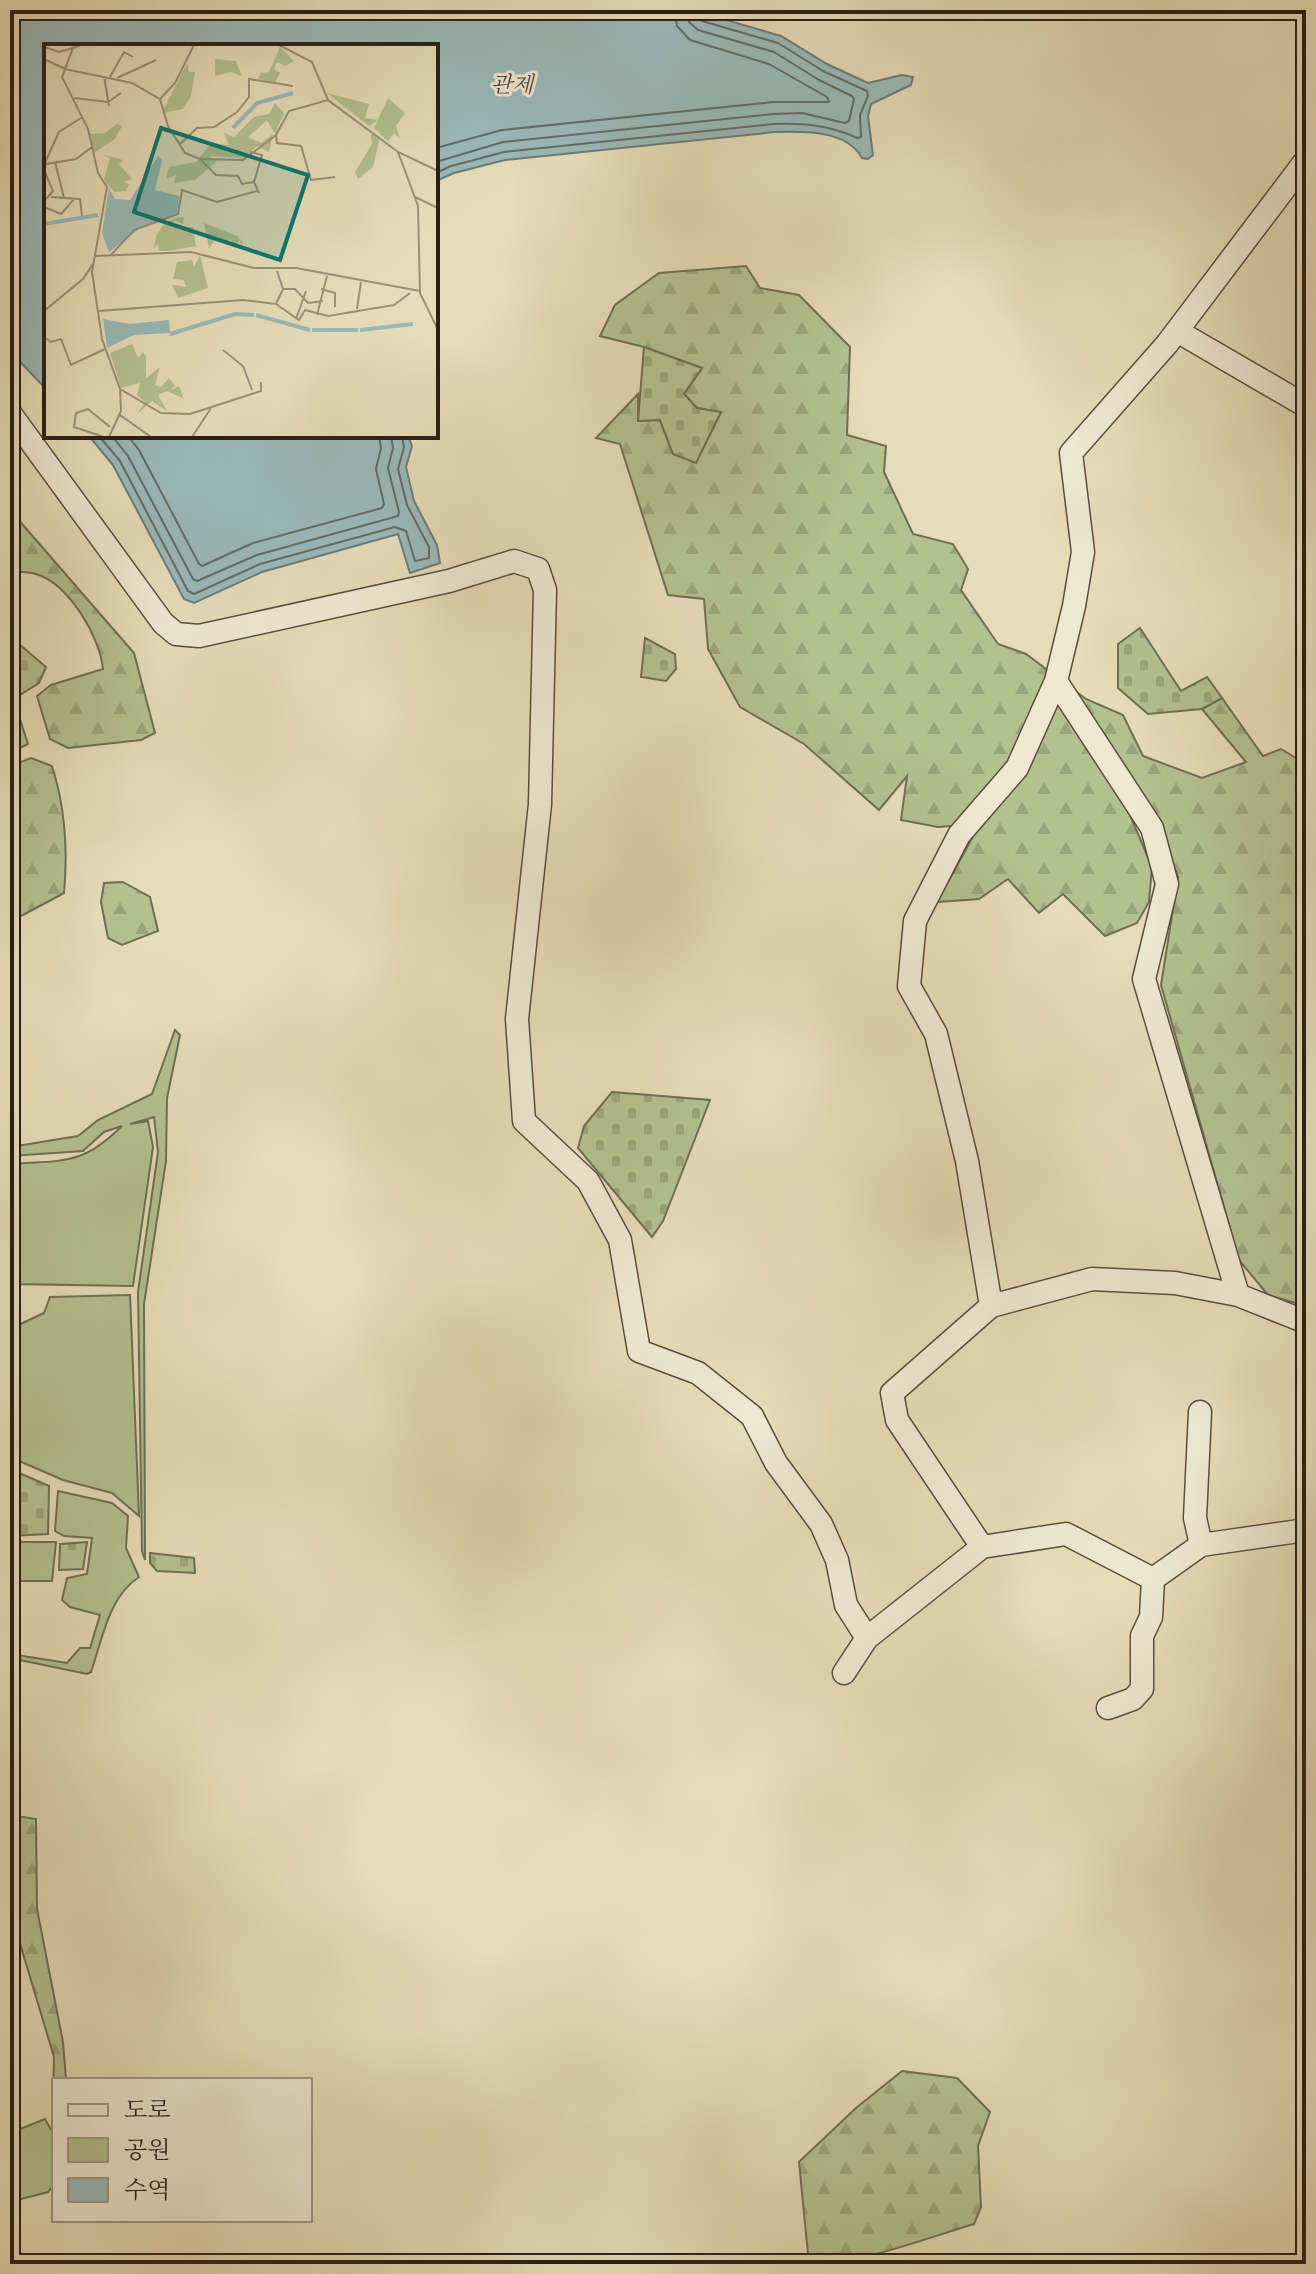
<svg xmlns="http://www.w3.org/2000/svg" width="1316" height="2274" viewBox="0 0 1316 2274" font-family="'Libre Caslon Text','Noto Serif KR',serif">
<style>
.green{fill:#b3c090;stroke:#6f6f54;stroke-width:2}
.forest{fill:url(#forest-firs);stroke:#6f6f54;stroke-width:2}
.cemetery{fill:url(#cemetery-stones);stroke:#6f6f54;stroke-width:2}
.water{fill:#99b9b8;stroke:#6d7b78;stroke-width:2}
.lines{fill:none;stroke-linecap:round;stroke-linejoin:round}
.shore{stroke:#626c68;stroke-width:2}
.minor-casing{stroke:#5a4e3f;stroke-width:25}
.minor{stroke:#eee8d1;stroke-width:22}
.labels{text-anchor:middle;stroke-width:6;stroke-linejoin:round;paint-order:stroke}
.water-label{font-size:22px;font-style:italic;fill:#4c4c47;stroke:#eee8d1}
.inset-river{fill:none;stroke:#99b9b8;stroke-width:4}
.inset-road{fill:none;stroke:#9b9078;stroke-width:2}
.view{fill:#0f766e;fill-opacity:0.15;stroke:#0f766e;stroke-width:4}
.inset-edge{fill:none;stroke:#2b1e17;stroke-width:4}
</style>
<defs>
<pattern id="forest-firs" width="22" height="20" patternUnits="userSpaceOnUse" patternTransform="scale(2)"><rect width="22" height="20" fill="#b3c090"/><path d="M5 1l3.5 6h-7zM16 11l3.5 6h-7z" fill="#9aa57b"/></pattern>
<pattern id="cemetery-stones" width="16" height="16" patternUnits="userSpaceOnUse" patternTransform="scale(2)"><rect width="16" height="16" fill="#b3c090"/><path d="M2 7V4a2 2 0 0 1 4 0v3zM10 15v-3a2 2 0 0 1 4 0v3z" fill="#9aa57b"/></pattern>
</defs>
<rect width="100%" height="100%" fill="#e5dcb8"/>
<filter id="stains"><feTurbulence type="fractalNoise" baseFrequency=".0025" numOctaves="4"/><feColorMatrix values="0 0 0 0 .2 0 0 0 0 .09 0 0 0 0 .02 0 0 0 .5 -.17"/></filter>
<radialGradient id="worn" r=".72"><stop offset=".6" stop-color="#630" stop-opacity="0"/><stop offset="1" stop-color="#630" stop-opacity=".3"/></radialGradient>
<!-- green -->
<path class="green" d="M 175,1030 L 180,1035 L 167,1098 L 166,1161 L 144,1304 L 145,1560 L 142,1551 L 138,1292 L 158,1152 L 154,1117 L 130,1124 L 148,1121 L 153,1147 L 133,1286 L 10,1284 L 10,1164 C 63,1160 82,1166 122,1126 L 104,1132 L 83,1151 L 10,1156 L 10,1147 L 78,1136 L 98,1120 L 152,1094 Z
M 130,1295 L 139,1516 L 112,1493 L 63,1480 L 10,1457 L 10,1329 L 44,1313 L 50,1297 Z
M 58,1491 L 112,1503 L 128,1516 L 126,1548 L 139,1577 C 109,1596 102,1640 91,1672 L 87,1674 L 10,1658 L 10,1654 L 67,1663 L 80,1648 L 90,1648 L 100,1615 L 70,1607 L 62,1600 L 67,1578 L 87,1574 L 92,1538 L 64,1536 L 55,1531 Z
M 10,1542 L 56,1542 L 52,1581 L 12,1581 Z
M 45,2119 L 53,2133 L 54,2185 L 48,2192 L 10,2202 L 10,2133 Z"/>
<!-- forest -->
<path class="forest" d="M 746,266 L 760,288 L 799,295 L 850,347 L 847,435 L 886,446 L 884,472 L 913,534 L 953,544 L 968,569 L 961,590 L 998,644 L 1026,654 L 1086,699 L 1123,715 L 1143,756 L 1202,778 L 1246,762 L 1202,709 L 1222,698 L 1263,756 L 1281,749 L 1306,764 L 1306,1306 L 1268,1295 L 1239,1260 L 1161,985 L 1178,877 L 1154,815 L 1127,808 L 1152,867 L 1149,902 L 1137,923 L 1105,936 L 1063,894 L 1039,913 L 1008,879 L 979,899 L 937,902 L 980,824 L 938,827 L 901,820 L 907,776 L 879,810 L 804,744 L 740,707 L 708,649 L 704,599 L 668,595 L 620,444 L 596,438 L 638,394 L 638,421 L 660,420 L 673,454 L 696,462 L 721,412 L 697,408 L 684,394 L 702,368 L 644,347 L 600,336 L 615,305 L 659,273 Z
M 10,510 L 134,653 L 155,733 L 141,740 L 68,748 L 50,739 L 37,696 L 51,685 L 103,669 C 100,637 69,584 36,574 C 28,572 18,572 10,571 Z
M 10,701 L 16,707 L 28,744 L 10,753 Z
M 31,758 L 52,766 C 65,807 68,850 64,893 L 23,915 L 10,919 L 10,766 Z
M 123,882 L 150,897 L 158,931 L 122,945 L 108,938 L 101,902 L 104,883 Z
M 10,1815 L 36,1819 L 37,1909 L 63,2042 L 66,2080 L 54,2080 L 54,2102 L 53,2100 L 54,2057 L 10,1910 Z
M 902,2071 L 957,2078 L 990,2112 L 978,2146 L 981,2207 L 974,2224 C 924,2239 860,2264 809,2264 L 799,2162 L 856,2108 Z"/>
<!-- cemetery -->
<path class="cemetery" d="M 644,347 L 702,368 L 684,394 L 697,408 L 721,412 L 696,463 L 673,454 L 660,420 L 638,421 Z
M 1140,628 L 1181,691 L 1207,677 L 1222,698 L 1202,709 L 1148,714 L 1118,688 L 1118,644 Z
M 645,638 L 675,654 L 676,669 L 666,681 L 641,677 Z
M 19,644 L 46,667 L 39,683 L 18,696 L 10,691 L 10,649 Z
M 612,1092 L 710,1100 L 663,1221 L 652,1237 L 578,1148 L 584,1126 Z
M 10,1469 L 49,1486 L 48,1534 L 10,1536 Z
M 87,1542 L 83,1569 L 59,1570 L 60,1544 Z
M 150,1553 L 194,1558 L 195,1573 L 157,1571 L 150,1563 Z"/>
<!-- water -->
<path class="water" d="M 10,10 L 692,10 L 781,36 L 827,64 L 868,83 L 902,75 L 913,77 L 911,85 L 871,104 L 868,116 L 873,155 L 868,159 L 862,158 C 847,130 803,131 775,132 L 505,160 L 454,173 L 436,181 L 436,46 L 46,46 L 46,389 L 10,351 Z
M 89,436 L 408,436 L 412,446 L 406,467 L 414,501 L 437,545 L 440,563 L 410,573 L 398,534 L 262,572 L 194,603 L 184,599 L 113,465 Z"/>
<g class="lines">
<!-- shore -->
<path class="shore" d="M 436,148 L 502,130 L 773,102 L 829,102 L 827,97 L 769,64 L 690,40 L 677,26 L 674,10
M 436,162 L 503,142 L 773,114 L 802,113 L 845,123 L 849,121 L 854,99 L 852,96 L 819,80 L 774,52 L 698,30 L 689,22 L 686,10
M 436,173 L 451,166 L 504,152 L 774,124 C 803,123 830,125 857,138 L 861,137 L 860,115 L 868,96 L 867,91 L 823,71 L 778,43 L 702,21 L 697,16 L 696,10
M 99,436 L 120,461 L 188,591 L 194,594 L 260,564 L 395,527 L 406,531 L 415,561 L 429,558 L 429,547 L 407,505 L 398,469 L 404,447 L 402,436
M 112,436 L 128,456 L 193,579 L 197,581 L 257,555 L 398,516 L 399,512 L 388,468 L 393,448 L 391,436
M 128,436 L 139,450 L 199,564 L 202,566 L 253,543 L 382,508 L 384,504 L 376,469 L 381,448 L 379,436"/>
<defs>
<path id="minor" d="M 1306,160 L 1167,344 L 1071,453 L 1083,552 L 1074,606 L 1056,681 L 1152,828 L 1167,884 L 1144,979 L 1238,1295 L 1306,1322
M 1177,331 L 1306,406
M 10,413 L 163,623 L 176,634 L 199,636 L 449,581 L 514,561 L 538,569 L 545,590 L 540,804 L 517,1019 L 524,1121 L 588,1181 L 620,1240 L 639,1351 L 698,1373 L 752,1416 L 776,1463 L 821,1524 L 837,1560 L 846,1605 L 867,1638
M 991,1306 L 1092,1279 L 1175,1283 L 1238,1295
M 1200,1412 L 1195,1518 L 1201,1545
M 982,1547 L 897,1420 L 892,1393 L 991,1306 L 967,1161 L 936,1034 L 909,986 L 915,921 L 959,835 L 1017,768 L 1056,681
M 844,1673 L 867,1638 L 982,1547 L 1066,1534 L 1153,1579 L 1201,1545 L 1306,1530
M 1108,1708 L 1133,1699 L 1142,1689 L 1142,1636 L 1151,1617 L 1153,1579"/>
</defs>
<!-- minor casing -->
<use href="#minor" class="minor-casing"/>
<!-- minor -->
<use href="#minor" class="minor"/>
</g>
<g class="labels">
<!-- water labels -->
<g class="water-label">
<text x="512" y="92">관제</text>
</g>
</g>
<!-- overview -->
<g transform="translate(44 44)">
<rect width="394" height="394" fill="#e5dcb8"/>
<path d="M 236,3 L 250,17 L 241,22 L 233,18 L 230,25 L 236,29 L 231,39 L 214,35 L 219,24 L 217,29 L 225,28 ZM 143,19 L 145,28 L 151,28 L 147,52 L 139,65 L 118,69 ZM 344,54 L 361,69 L 352,82 L 356,95 L 350,89 L 344,97 L 330,84 ZM 73,80 L 78,82 L 71,95 L 50,109 L 46,90 L 61,89 ZM 160,179 L 193,192 L 199,198 L 197,202 L 196,196 L 192,201 L 186,196 L 175,198 L 174,192 L 165,204 ZM 156,211 L 164,244 L 134,254 L 128,241 L 142,243 L 140,236 L 129,235 L 133,218 L 148,216 L 150,223 Z" fill="#b3c090"/>
<path d="M 171,15 L 192,17 L 198,32 L 187,28 L 171,32 ZM 283,49 L 325,60 L 321,74 L 334,76 L 325,82 ZM 231,59 L 240,69 L 231,90 L 223,76 L 204,93 L 217,99 L 229,90 L 225,108 L 213,102 L 200,114 L 165,112 L 173,117 L 151,136 L 130,139 L 132,131 L 122,135 L 125,123 L 152,118 L 167,99 L 185,101 L 180,89 L 190,93 L 210,73 L 225,70 ZM 56,110 L 79,116 L 75,120 L 88,135 L 80,138 L 85,140 L 82,147 L 70,148 L 60,136 L 66,114 ZM 135,173 L 140,174 L 139,180 L 130,176 L 127,183 L 149,183 L 152,202 L 124,207 L 115,207 L 114,200 L 109,205 L 113,190 L 121,179 ZM 88,300 L 94,314 L 99,308 L 102,313 L 102,334 L 116,323 L 111,341 L 117,343 L 125,334 L 131,342 L 127,346 L 135,342 L 140,355 L 123,347 L 114,351 L 123,367 L 108,357 L 93,370 L 101,358 L 93,351 L 96,339 L 77,344 L 66,309 Z" fill="#b3c090"/>
<path d="M 327,90 L 336,93 L 329,123 L 314,135 L 311,128 L 328,100 Z" fill="#b3c090"/>
<path d="M 114,112 L 118,116 L 111,146 L 135,152 L 133,169 L 98,183 L 65,208 L 58,189 L 65,144 L 71,155 L 86,156 ZM 59,275 L 86,280 L 125,276 L 126,289 L 90,291 L 63,304 Z" fill="#99b9b8"/>
<path class="inset-river" d="M 189,84 L 213,59 L 249,49M 0,180 L 54,171M 212,271 L 266,286M 268,286 L 314,286M 316,286 L 369,280M 126,290 L 191,270 L 210,271"/>
<path class="inset-road" d="M 36,1 L 29,4 L 18,33 L 44,85 L 54,129 L 63,143 L 48,228 L 58,295 L 76,345 L 77,367 L 65,393M 235,1 L 268,18 L 284,56 L 354,108 L 394,127M 0,3 L 15,8 L 29,4M 0,15 L 21,25 L 88,39 L 116,55 L 131,39 L 150,1M 60,32 L 65,62M 66,33 L 80,8 L 89,13M 73,34 L 112,16M 30,54 L 64,58 L 77,49M 116,55 L 124,82 L 141,109 L 156,115 L 199,116 L 232,91 L 233,99 L 257,102 L 267,136 L 291,133M 232,91 L 245,67 L 284,56M 136,100 L 153,84 L 170,83 L 193,68 L 205,53 L 205,35 L 249,42M 206,108 L 218,111 L 210,138 L 215,149M 354,108 L 374,162 L 376,249 L 394,286M 156,115 L 172,131 L 194,132 L 198,140 L 210,138M 11,118 L 20,154M 2,120 L 32,115 L 48,103M 0,121 L 15,88 L 37,74M 0,126 L 9,147 L 0,157M 7,153 L 36,155 L 38,172M 371,153 L 394,164M 0,163 L 17,170 L 31,154M 51,212 L 147,208 L 210,224 L 252,224 L 376,247M 66,212 L 90,186 L 134,170 L 138,146 L 173,158 L 213,147M 233,227 L 239,245 L 232,260 L 255,276 L 261,266 L 284,272 L 350,261 L 366,249M 239,245 L 251,245 L 264,259 L 279,257M 277,245 L 291,249 L 291,263M 313,265 L 317,238M 0,267 L 39,235 L 49,220M 55,267 L 199,256 L 232,260M 273,271 L 283,232M 252,275 L 262,247M 0,293 L 7,298 L 17,295 L 27,321 L 61,305M 179,306 L 199,322 L 208,346M 76,345 L 117,369 L 146,370 L 217,347 L 217,338M 76,371 L 107,393M 60,393 L 30,383 L 32,369 L 44,365 L 66,383M 148,393 L 167,364"/>
<path class="view" d="M 117,84 L 264,131 L 236,216 L 90,168 Z"/>
<rect width="394" height="394" class="inset-edge"/>
</g>
<!-- margin -->
<rect width="1316" height="2274" fill="none" stroke="#e5dcb8" stroke-width="40"/>
<rect x="12" y="12" width="1292" height="2250" fill="none" stroke="#2b1e17" stroke-width="4"/>
<rect x="20" y="20" width="1276" height="2234" fill="none" stroke="#2b1e17" stroke-width="2"/>
<!-- legend -->
<rect x="52" y="2078" width="260" height="144" fill="#eee8d1" stroke="#a09787" stroke-width="2"/>
<rect x="68" y="2104" width="40" height="12" fill="#eee8d1" stroke="#a09787" stroke-width="2"/>
<text x="124" y="2118" font-size="24" fill="#2b1e17">도로</text>
<rect x="68" y="2138" width="40" height="24" fill="#b3c090" stroke="#a09787" stroke-width="2"/>
<text x="124" y="2158" font-size="24" fill="#2b1e17">공원</text>
<rect x="68" y="2178" width="40" height="24" fill="#99b9b8" stroke="#a09787" stroke-width="2"/>
<text x="124" y="2198" font-size="24" fill="#2b1e17">수역</text>
<rect width="100%" height="100%" filter="url(#stains)"/>
<rect width="100%" height="100%" fill="url(#worn)"/>
</svg>
